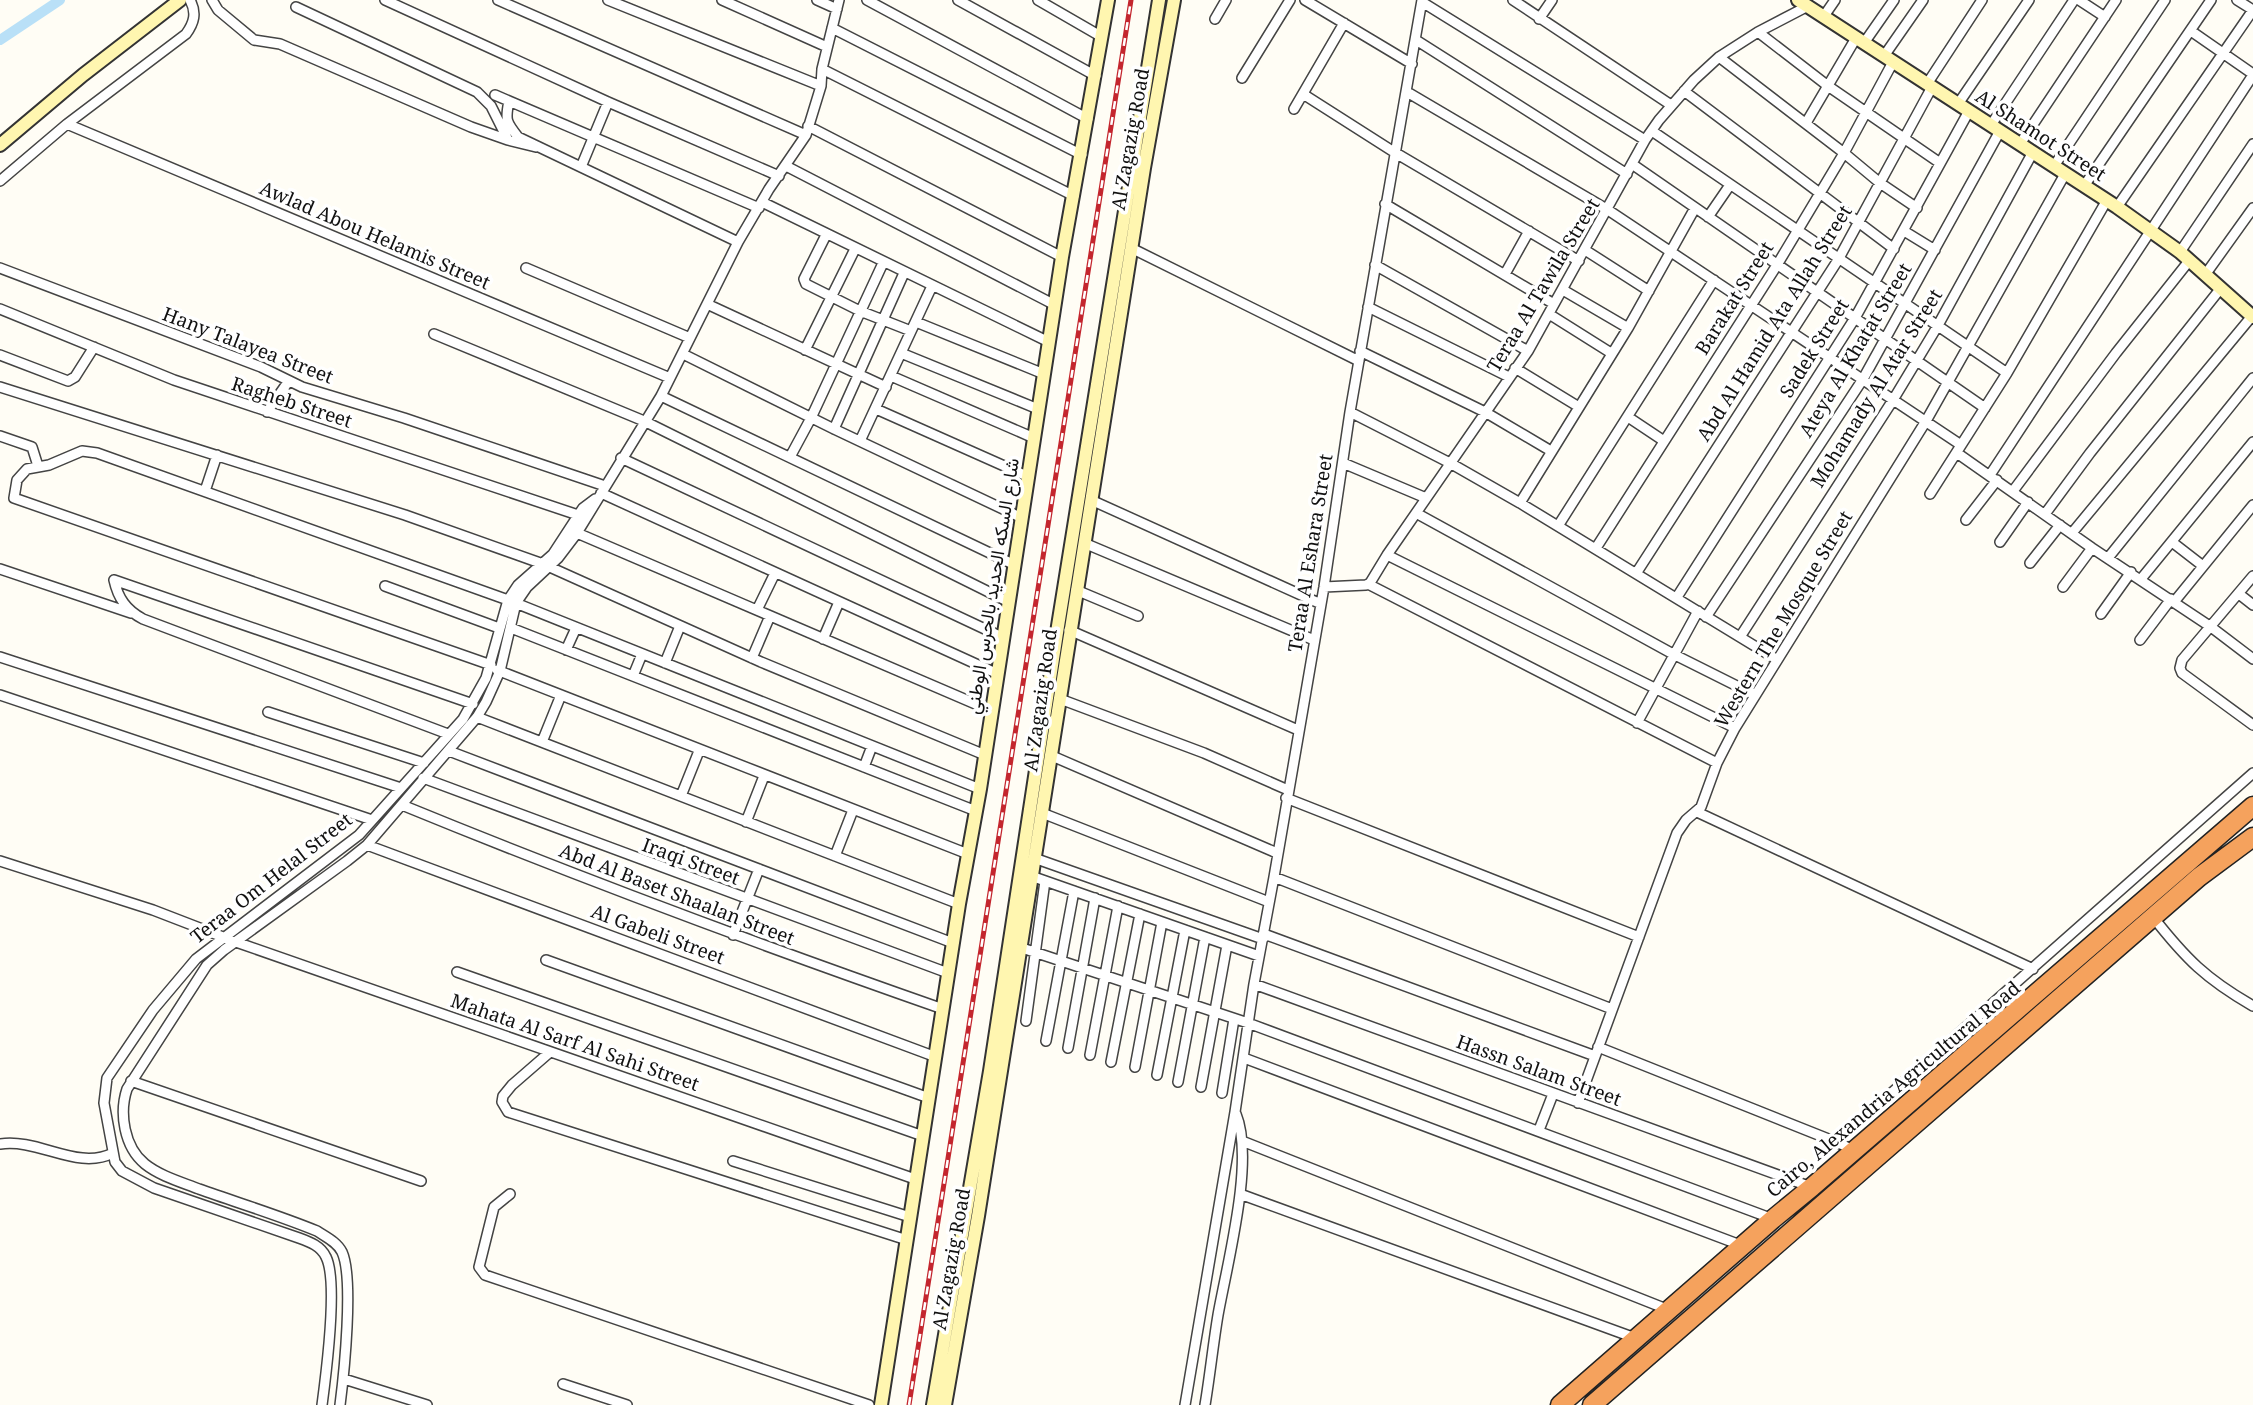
<svg xmlns="http://www.w3.org/2000/svg" width="2253" height="1405" viewBox="0 0 2253 1405" font-family="'Noto Serif',Vazirmatn,serif">
<style>
.lines{fill:none;stroke-linecap:round;stroke-linejoin:round}
.canal{stroke:#b9e0f7;stroke-width:10}
.street-casing{stroke:#444;stroke-width:12}
.secondary-casing{stroke:#333;stroke-width:16}
.highway-casing{stroke:#222;stroke-width:21}
.street{stroke:#fff;stroke-width:9}
.secondary{stroke:#fff6b0;stroke-width:12}
.highway{stroke:#f5a25d;stroke-width:18}
.rail-casing{stroke:#c4262e;stroke-width:5}
.rail{stroke:#fff;stroke-width:2.5;stroke-dasharray:8;stroke-linecap:butt}
.labels{text-anchor:middle;stroke-width:7;stroke-linejoin:round;paint-order:stroke}
.street-label{font-size:19px;fill:#111;stroke:#fff}
</style>
<rect width="100%" height="100%" fill="#fffdf5"/>
<g class="lines">
<!-- canal -->
<path class="canal" d="M 0,40 L 60,0"/>
<defs>
<path id="street" d="M 212,0 L 218,10 L 254,40 L 280,44 L 471,127 L 508,140 L 536,147
M 385,0 L 608,102 L 779,176
M 498,0 L 806,135
M 608,0 L 821,86
M 722,0 L 827,47
M 817,0 L 837,9
M 867,0 L 1088,119
M 958,0 L 1096,76
M 1038,0 L 1102,37
M 1305,0 L 1412,64
M 1513,0 L 1671,105
M 2079,0 L 2105,17
M 2237,0 L 2253,10
M 1422,2 L 1645,140
M 296,7 L 477,92 L 491,106 L 508,140
M 1824,16 L 1835,0
M 1215,19 L 1226,0
M 1539,19 L 1552,0
M 832,28 L 1082,155
M 2191,31 L 2253,74
M 1758,32 L 1828,86 L 1940,163
M 1416,40 L 1627,174
M 1864,43 L 1894,0
M 1884,56 L 1923,0
M 1719,57 L 1844,153 L 1880,183 L 1917,208
M 822,69 L 1074,196
M 1242,78 L 1290,0
M 1927,84 L 1982,0
M 1684,91 L 1894,249
M 1407,92 L 1608,210 L 1961,445
M 1303,94 L 1394,152 L 1579,261
M 495,95 L 759,208
M 509,101 C 505,120 506,122 518,137 L 738,242
M 1958,104 L 2029,0
M 1294,109 L 1344,23
M 1806,123 L 1856,38
M 67,124 L 670,378
M 1991,125 L 2074,0
M 808,126 L 1062,257
M 1652,131 L 2007,373
M 2020,144 L 2116,0
M 1632,164 L 1985,408
M 786,166 L 1055,305
M 2054,166 L 2165,0
M 581,167 L 608,102
M 0,181 L 67,124 L 186,34 C 194,23 197,13 190,0
M 2084,186 L 2211,0
M 762,202 L 1049,342
M 1385,204 L 1554,304
M 2117,207 L 2253,10
M 1708,217 L 1730,185
M 1904,231 L 1935,250
M 826,235 L 804,279 L 806,284 L 860,311 L 911,331
M 1131,248 L 1359,361
M 1585,250 L 1649,291
M 2180,252 L 2253,144
M 1375,265 L 1528,351
M 0,268 L 261,367 L 302,387 L 404,418 L 605,486
M 526,268 L 690,338
M 1505,274 L 1529,231
M 2205,275 L 2253,208
M 1563,290 L 1628,328
M 707,304 L 886,387
M 1368,307 L 1509,377
M 0,309 L 174,380 L 578,515
M 1549,314 L 1611,353
M 916,322 L 1044,374
M 434,334 L 644,421 L 1009,602
M 805,350 L 855,249
M 1360,351 L 1485,412 L 1551,451
M 901,353 L 1038,409
M 683,354 L 834,429 L 1022,518
M 0,355 L 68,381 L 75,377 L 94,347
M 1515,368 L 1579,407
M 891,376 L 1034,438
M 0,387 L 405,515 L 543,564 L 761,662 L 985,755
M 661,396 L 1015,565
M 876,409 L 1029,477
M 267,412 L 288,382
M 1350,412 L 1450,463 L 1520,503 L 1776,659
M 1628,417 L 1664,441
M 834,429 L 904,273
M 0,436 L 32,447 L 38,466
M 860,441 L 932,286
M 1957,453 L 2092,548 L 2211,627 L 2253,659
M 790,457 L 811,418 L 883,263
M 621,458 L 1004,638
M 1343,463 L 1426,498
M 1990,475 L 2253,75
M 205,491 L 217,455
M 2013,491 L 2116,353 L 2189,261
M 601,493 L 998,674
M 1930,494 L 2007,373 L 2107,200
M 1091,500 L 1321,604
M 1520,503 L 1628,328 L 1695,208
M 1416,513 L 1673,654 L 1755,695
M 2045,514 L 2090,453 L 2221,288
M 1966,520 L 1997,480
M 1558,526 L 1714,280
M 577,533 L 992,711
M 2072,533 L 2252,316
M 2000,542 L 2028,502
M 2172,542 L 2203,566
M 1084,543 L 1314,640
M 1596,548 L 1777,265 L 1844,153 L 1893,62
M 1387,555 L 1735,728
M 2108,558 L 2253,378
M 2030,563 L 2060,525
M 0,569 L 131,613
M 1637,572 L 1838,260 L 1932,87
M 2253,576 L 2182,660 L 2180,668 L 2182,673 L 2253,725
M 2141,579 L 2253,442
M 114,580 L 473,704
M 114,580 C 118,598 126,610 143,619 L 448,734
M 1368,584 L 1717,763
M 385,586 L 499,628
M 1324,587 L 1366,585 L 1370,583 L 1387,555 L 1528,351 L 1645,140 L 1659,120 L 1694,80 L 1719,57 L 1758,32 L 1808,6
M 2063,587 L 2092,548
M 1076,590 L 1138,616
M 2239,594 L 2253,605
M 1677,597 L 1855,318 L 1969,111
M 2174,602 L 2253,505
M 757,610 L 775,573
M 2101,614 L 2131,572
M 1706,617 L 1863,379 L 2000,131
M 511,628 L 976,811
M 1069,630 L 1298,730
M 1740,637 L 1893,400 L 1937,327 L 2033,152
M 823,639 L 839,602
M 2140,640 L 2171,599
M 566,650 L 576,628
M 0,657 L 401,788
M 752,658 L 770,616
M 665,663 L 680,626
M 491,665 L 14,498 L 17,480 L 27,469 L 49,465 L 82,451 L 97,453 L 508,600 L 980,789
M 497,670 L 968,854
M 633,676 L 642,654
M 0,695 L 372,820
M 1060,699 L 1204,753 L 1288,790
M 268,712 L 424,763
M 477,717 L 959,904
M 1637,723 L 1698,611
M 542,742 L 561,695
M 449,751 L 953,943
M 1052,756 L 1277,853
M 864,767 L 872,746
M 423,778 L 948,973
M 681,796 L 699,751
M 1286,798 L 1639,937
M 402,805 C 580,878 760,945 943,1009
M 1697,812 L 2033,969
M 1042,813 L 1269,902
M 746,822 L 764,776
M 367,845 L 936,1057
M 835,856 L 853,810
M 1034,858 L 1263,939
M 0,861 L 153,910 L 236,942 L 915,1179
M 1031,876 L 1259,956
M 1274,877 L 1612,1009
M 2153,917 C 2186,959 2206,979 2253,1006
M 1264,934 L 1595,1056
M 733,935 L 759,869
M 1019,947 L 1248,1023 L 1773,1219
M 546,960 L 929,1098
M 457,972 L 923,1136
M 1254,984 L 1811,1187
M 1026,1021 L 1045,881
M 1046,1041 L 1074,891
M 1598,1047 L 1836,1142
M 1068,1048 L 1095,898
M 550,1052 L 512,1085 L 503,1096 L 502,1102 L 508,1112 L 907,1240
M 1090,1055 L 1118,906
M 1244,1058 L 1743,1246
M 1111,1062 L 1140,914
M 1135,1067 L 1162,922
M 1157,1075 L 1185,930
M 131,1081 L 421,1181
M 1178,1082 L 1205,937
M 1201,1087 L 1227,945
M 1222,1093 L 1234,1019
M 1578,1103 L 1677,833 L 1686,820 L 1701,807 L 1717,763 L 1735,728 L 1926,421 L 2065,174
M 1539,1130 L 1553,1094
M 1242,1141 L 1669,1310
M 0,1144 C 39,1138 77,1171 113,1153
M 1854,1150 L 1836,1142 L 2253,773
M 733,1161 L 910,1217
M 510,1194 L 494,1207 L 479,1267 L 485,1275 L 869,1405
M 1240,1194 L 1635,1338
M 344,1379 L 427,1405
M 563,1384 L 627,1405
M 322,1405 C 326,1375 338,1281 326,1257 C 321,1246 310,1242 299,1238 L 154,1188 L 122,1171 L 115,1162 L 104,1103 L 107,1078 L 153,1010 L 196,959 L 359,835 L 463,719 L 486,678 L 508,600 L 518,585 L 553,554 L 583,508 L 595,499
M 340,1405 C 344,1374 354,1278 342,1252 C 337,1242 326,1237 317,1231 C 278,1215 238,1203 199,1189 C 181,1182 160,1176 145,1164 C 124,1147 119,1113 127,1089 L 207,965 L 224,950 L 347,861 L 367,845 L 477,717 L 486,702 L 500,671 L 516,603 L 527,587 L 558,558 L 577,533 L 661,396 L 738,242 L 769,189 L 806,135 L 821,86 L 822,69 L 839,0
M 1185,1405 L 1235,1112 L 1254,984 L 1274,877 L 1324,587 L 1350,412 L 1422,0
M 1205,1405 C 1210,1375 1213,1345 1218,1315 C 1227,1264 1255,1160 1236,1114"/>
<path id="secondary" d="M 1798,0 L 2117,207 L 2180,252 L 2253,317
M 0,145 L 83,75 L 180,0
M 881,1405 L 959,904 L 980,789 L 1062,257 L 1108,0
M 933,1405 L 990,1071 L 1058,626 L 1159,0
M 945,1405 L 978,1216 L 1144,168 L 1174,0"/>
<path id="highway" d="M 1560,1405 L 1773,1219 L 1812,1187 L 2253,806
M 1592,1405 L 2199,877 L 2253,837"/>
</defs>
<!-- street casing -->
<use href="#street" class="street-casing"/>
<!-- secondary casing -->
<use href="#secondary" class="secondary-casing"/>
<!-- highway casing -->
<use href="#highway" class="highway-casing"/>
<!-- street -->
<use href="#street" class="street"/>
<!-- secondary -->
<use href="#secondary" class="secondary"/>
<!-- highway -->
<use href="#highway" class="highway"/>
<defs>
<path id="rail" d="M 909,1405 L 1131,0"/>
</defs>
<!-- rail casing -->
<use href="#rail" class="rail-casing"/>
<!-- rail -->
<use href="#rail" class="rail"/>
</g>
<g class="labels">
<!-- street labels -->
<g class="street-label">
<text transform="translate(2041 135) rotate(33)" y="7">Al Shamot Street</text>
<text transform="translate(1130 139) rotate(-80)" y="7">Al Zagazig Road</text>
<text transform="translate(375 235) rotate(23)" y="7">Awlad Abou Helamis Street</text>
<text transform="translate(1543 285) rotate(-59)" y="7">Teraa Al Tawila Street</text>
<text transform="translate(1734 298) rotate(-58)" y="7">Barakat Street</text>
<text transform="translate(1774 323) rotate(-58)" y="7">Abd Al Hamid Ata Allah Street</text>
<text transform="translate(248 345) rotate(21)" y="7">Hany Talayea Street</text>
<text transform="translate(1814 348) rotate(-58)" y="7">Sadek Street</text>
<text transform="translate(1855 350) rotate(-59)" y="7">Ateya Al Khatat Street</text>
<text transform="translate(1876 388) rotate(-58)" y="7">Mohamady Al Atar Street</text>
<text transform="translate(292 402) rotate(18)" y="7">Ragheb Street</text>
<text transform="translate(1310 553) rotate(-81)" y="7">Teraa Al Eshara Street</text>
<text transform="translate(992 586) rotate(-81)" y="7">شارع السكه الحديد بالحرس الوطني</text>
<text transform="translate(1783 619) rotate(-59)" y="7">Western The Mosque Street</text>
<text transform="translate(1040 700) rotate(-82)" y="7">Al Zagazig Road</text>
<text transform="translate(691 861) rotate(20)" y="7">Iraqi Street</text>
<text transform="translate(271 878) rotate(-38)" y="7">Teraa Om Helal Street</text>
<text transform="translate(677 894) rotate(21)" y="7">Abd Al Baset Shaalan Street</text>
<text transform="translate(658 934) rotate(20)" y="7">Al Gabeli Street</text>
<text transform="translate(575 1042) rotate(19)" y="7">Mahata Al Sarf Al Sahi Street</text>
<text transform="translate(1539 1070) rotate(20)" y="7">Hassn Salam Street</text>
<text transform="translate(1893 1089) rotate(-40)" y="7">Cairo, Alexandria Agricultural Road</text>
<text transform="translate(951 1259) rotate(-80)" y="7">Al Zagazig Road</text>
</g>
</g>
</svg>
